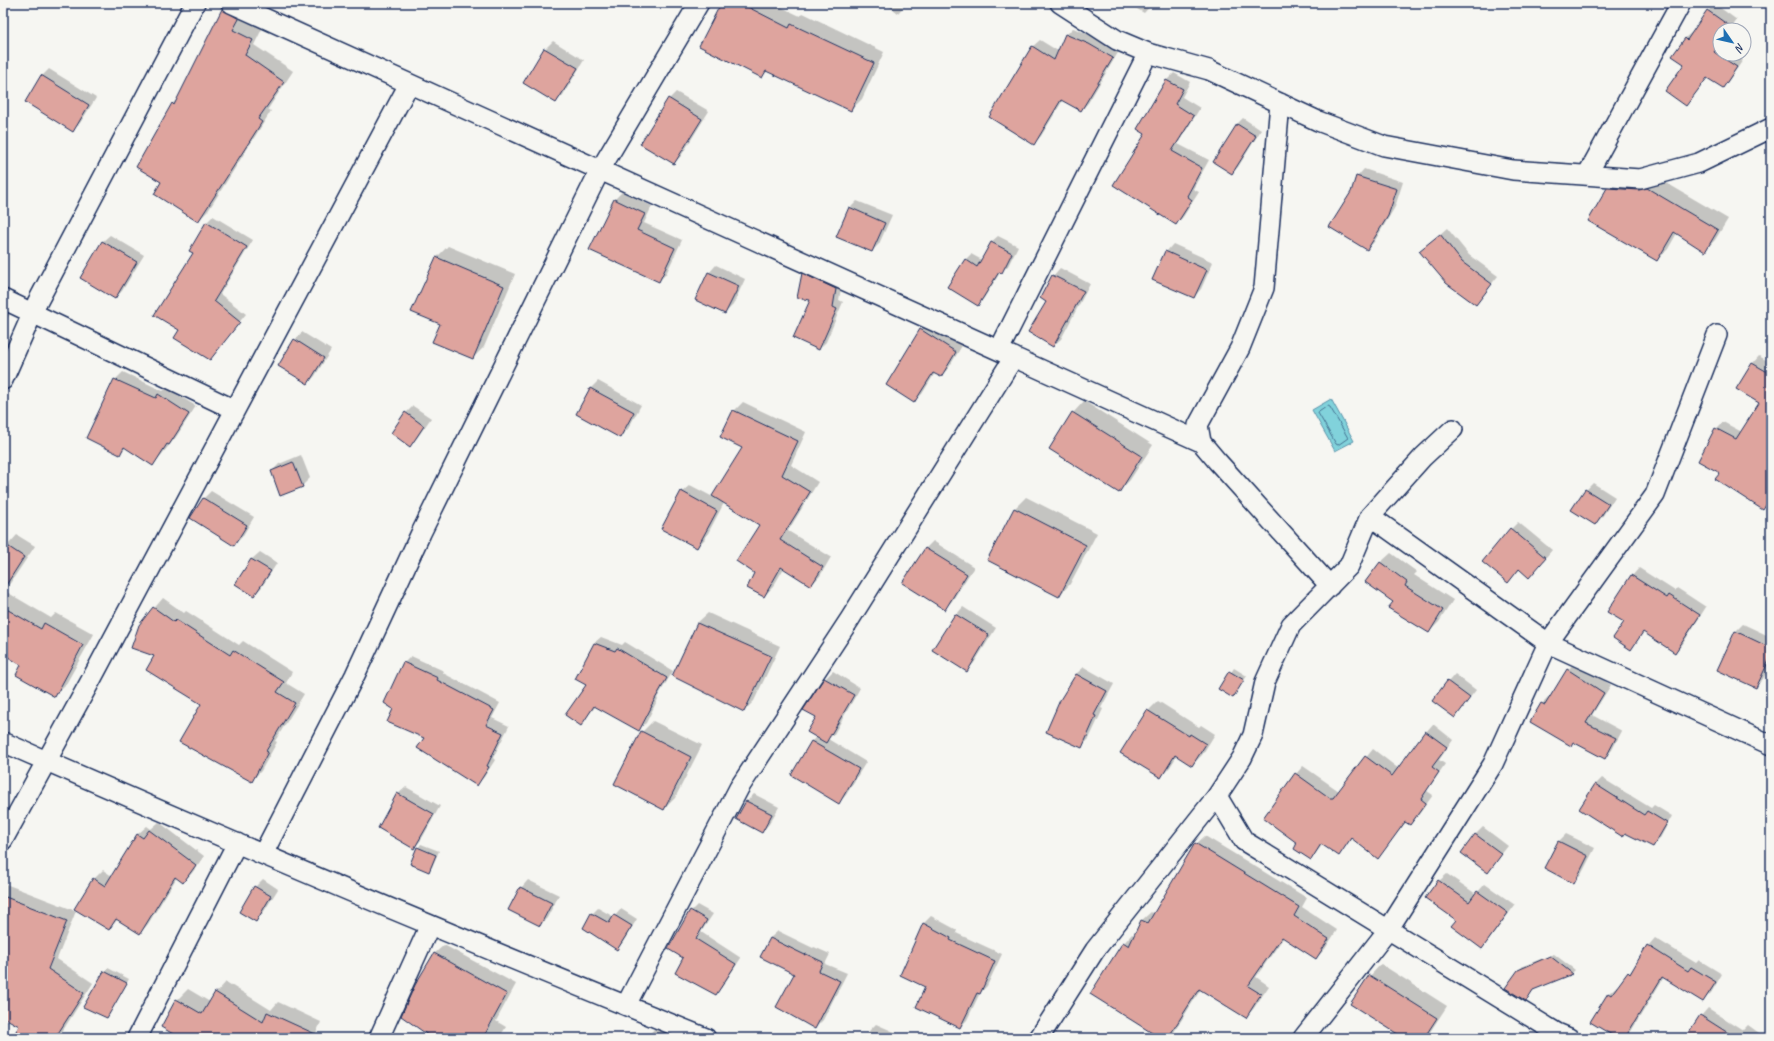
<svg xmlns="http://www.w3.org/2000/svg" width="1774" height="1041" viewBox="0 0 1774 1041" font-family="Caveat,sans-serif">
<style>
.water{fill:#81d2db;stroke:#5891a9}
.shadow{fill:#0003}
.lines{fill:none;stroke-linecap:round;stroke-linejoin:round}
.shore{stroke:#447090;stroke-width:1}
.building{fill:#dea49e;stroke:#1b2f5e}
.street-casing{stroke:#1b2f5e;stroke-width:22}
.street{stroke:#f6f6f2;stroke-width:19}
</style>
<rect width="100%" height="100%" fill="#f6f6f2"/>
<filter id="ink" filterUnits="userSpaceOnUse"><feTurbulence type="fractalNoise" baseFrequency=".025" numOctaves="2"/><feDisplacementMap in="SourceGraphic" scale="8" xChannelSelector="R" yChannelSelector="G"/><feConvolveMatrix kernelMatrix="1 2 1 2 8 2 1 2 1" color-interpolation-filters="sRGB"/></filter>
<g filter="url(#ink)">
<!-- water -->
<path class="water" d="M 1331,399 L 1354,441 L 1335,451 L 1312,410 Z"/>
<!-- shadow -->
<path class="shadow" d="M 229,3 L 248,8 L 243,20 L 262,29 L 254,45 L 293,71 L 268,109 L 271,111 L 208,211 L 198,221 L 162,182 L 172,104 L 180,97 L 223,9 Z
M 722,3 L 773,3 L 800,16 L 803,13 L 884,52 L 862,99 L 851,110 L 768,70 L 762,76 Z
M 885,3 L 907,3 L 898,13 Z
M 1127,3 L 1153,3 L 1144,13 Z
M 1715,4 L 1737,20 L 1730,30 L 1720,30 L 1720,54 L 1734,54 L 1743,60 L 1729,80 L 1723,87 L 1708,77 L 1686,105 L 1686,64 L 1673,56 L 1685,38 L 1692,32 L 1693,33 L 1708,11 Z
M 1073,28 L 1096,37 L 1119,51 L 1088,103 L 1081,110 L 1063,100 L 1041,136 L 1034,143 L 1032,47 L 1040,40 L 1058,51 L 1066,35 Z
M 553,41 L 584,60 L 563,95 L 556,102 L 524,83 L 545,49 Z
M 49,69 L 96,98 L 80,123 L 73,130 L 42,76 Z
M 1174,73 L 1190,82 L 1182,97 L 1200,108 L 1178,144 L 1209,160 L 1193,189 L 1199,192 L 1183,217 L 1176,224 L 1146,133 L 1138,128 L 1167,80 Z
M 676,92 L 709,111 L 681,156 L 674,163 L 669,99 Z
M 1243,118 L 1261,130 L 1238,167 L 1232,173 L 1214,162 L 1237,124 Z
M 1364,169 L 1403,182 L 1395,207 L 1374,242 L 1367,249 L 1352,193 L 1357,177 Z
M 1619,177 L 1658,178 L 1728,219 L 1715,240 L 1705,250 L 1677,233 L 1668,249 L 1657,260 L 1608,188 Z
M 622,192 L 652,206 L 644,223 L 682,240 L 666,274 L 659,281 L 590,250 L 615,199 Z
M 857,201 L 892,215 L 879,244 L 872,251 L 850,208 Z
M 213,216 L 253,240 L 220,294 L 246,314 L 210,358 L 181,330 L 194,253 L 206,223 Z
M 1447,228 L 1469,255 L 1498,276 L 1476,303 L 1421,251 Z
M 110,235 L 144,255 L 122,291 L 115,298 L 102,242 Z
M 998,236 L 1018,246 L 1008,266 L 1001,271 L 984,298 L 978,304 L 965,260 L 971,254 L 982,260 L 991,242 Z
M 1173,244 L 1213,262 L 1201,289 L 1194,297 L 1166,252 Z
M 448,246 L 515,274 L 484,347 L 473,358 L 441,324 L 412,312 L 437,257 Z
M 716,265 L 745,279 L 733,305 L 725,313 L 709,273 Z
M 809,267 L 842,282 L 839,300 L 843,302 L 826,342 L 819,349 L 811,299 L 803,274 Z
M 1060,268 L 1090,284 L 1061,339 L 1053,346 L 1047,301 L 1053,276 Z
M 3,310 L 10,314 L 3,326 Z
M 928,323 L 963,344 L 948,369 L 940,376 L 935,373 L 922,394 L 914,401 L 921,330 Z
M 302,332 L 331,350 L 315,376 L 308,383 L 295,340 Z
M 1759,356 L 1771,363 L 1771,499 L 1763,508 L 1721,472 L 1716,429 L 1723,422 L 1742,432 L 1760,402 L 1737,389 L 1753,363 Z
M 123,372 L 163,391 L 166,388 L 196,406 L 176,437 L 153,465 L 126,447 L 120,453 L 115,380 Z
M 598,381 L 641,405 L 628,429 L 620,437 L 590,389 Z
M 1084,401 L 1153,445 L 1130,480 L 1119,491 L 1073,413 Z
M 743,402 L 806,432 L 791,465 L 818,482 L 788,531 L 831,557 L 820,576 L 811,585 L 784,568 L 773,587 L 764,596 L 756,573 L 761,525 L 724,503 L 705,539 L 697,547 L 682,492 L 690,485 L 713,497 L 744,447 L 734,411 Z
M 413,406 L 431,418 L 417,438 L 410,445 L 406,413 Z
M 301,455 L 310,478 L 302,486 L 272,471 L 279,464 Z
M 1593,483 L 1615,497 L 1602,517 L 1595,524 L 1586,490 Z
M 211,491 L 254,517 L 242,537 L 234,545 L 192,518 L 204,498 Z
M 1026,497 L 1097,533 L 1070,584 L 1059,596 L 989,559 L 1015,508 Z
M 1518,522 L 1552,550 L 1536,569 L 1520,569 L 1508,582 L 1511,529 Z
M 17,535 L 35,546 L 5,591 L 51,618 L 56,613 L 94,634 L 66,684 L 55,695 L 23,664 L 3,652 L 3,553 L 7,546 Z
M 933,541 L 974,567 L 952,601 L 945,608 L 904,583 L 926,548 Z
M 260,552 L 277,563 L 261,588 L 254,595 L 237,584 L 252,559 Z
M 1391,553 L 1417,572 L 1414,575 L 1453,600 L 1439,622 L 1429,632 L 1394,601 L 1380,563 Z
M 1639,568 L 1675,591 L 1677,588 L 1706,607 L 1682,645 L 1675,652 L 1644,632 L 1631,649 L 1625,622 L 1632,576 Z
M 163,598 L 184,613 L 186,611 L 239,645 L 243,641 L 292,672 L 286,683 L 304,694 L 275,741 L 277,742 L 261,771 L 252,780 L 202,703 L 155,656 L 140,625 Z
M 963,607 L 996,628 L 974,663 L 967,670 L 956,615 Z
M 708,613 L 780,646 L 754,701 L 744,711 L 697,623 Z
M 1743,624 L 1771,637 L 1771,663 L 1763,679 L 1756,686 L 1735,632 Z
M 601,637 L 622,645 L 625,642 L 673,671 L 657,698 L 658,699 L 646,723 L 639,729 L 596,706 L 580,725 L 594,643 Z
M 411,656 L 444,671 L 443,673 L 500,703 L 492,718 L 509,726 L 493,758 L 495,760 L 484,777 L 477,784 L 394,709 L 404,663 Z
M 1575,662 L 1611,685 L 1592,715 L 1622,731 L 1612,750 L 1605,758 L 1574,741 L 1571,744 L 1542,704 L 1549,697 L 1551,697 L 1568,670 Z
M 1084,667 L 1114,684 L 1101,708 L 1103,709 L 1089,739 L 1082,746 L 1076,674 Z
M 1234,668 L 1247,676 L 1233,697 L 1220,689 Z
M 833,671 L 860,688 L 834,734 L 828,739 L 866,762 L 846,795 L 839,802 L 792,774 L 812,741 L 817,736 L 817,717 L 825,679 Z
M 1455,674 L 1476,690 L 1455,717 L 1448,682 Z
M 1158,701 L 1199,727 L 1201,725 L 1215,734 L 1202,755 L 1192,765 L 1177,756 L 1170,767 L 1161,777 L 1148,711 Z
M 653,721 L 702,745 L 675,798 L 664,809 L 642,732 Z
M 1433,724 L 1453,740 L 1439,760 L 1445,764 L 1427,791 L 1433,795 L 1417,817 L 1410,824 L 1406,822 L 1377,858 L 1352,838 L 1339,855 L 1323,844 L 1311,859 L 1299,843 L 1296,774 L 1303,766 L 1339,791 L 1373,749 L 1399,769 L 1426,732 Z
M 3,747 L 13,752 L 3,771 Z
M 1602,778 L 1651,808 L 1654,805 L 1672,816 L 1659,840 L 1653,846 L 1626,832 L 1623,836 L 1580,809 L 1596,784 Z
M 406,787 L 440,806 L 421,840 L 414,848 L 398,794 Z
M 754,794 L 779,807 L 769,824 L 762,832 L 737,819 L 747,801 Z
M 159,822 L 204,856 L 192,873 L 183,882 L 177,877 L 148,924 L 140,933 L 118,919 L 109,929 L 94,879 L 103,870 L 112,876 L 138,834 L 147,826 L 151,829 Z
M 1483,827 L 1508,846 L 1488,871 L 1475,835 Z
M 1566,834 L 1595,848 L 1581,875 L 1574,882 L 1545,868 L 1559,841 Z
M 1205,836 L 1307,898 L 1302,907 L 1337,930 L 1325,949 L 1316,958 L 1284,937 L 1256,977 L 1269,986 L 1254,1008 L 1246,1017 L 1201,989 L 1174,1032 L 1168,1038 L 1161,1038 L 1124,943 L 1132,934 L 1135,936 L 1142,920 L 1151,912 L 1155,914 L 1196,844 Z
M 421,844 L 439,851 L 432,867 L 429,871 L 418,848 Z
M 1447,874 L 1476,894 L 1485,884 L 1515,905 L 1489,940 L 1482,948 L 1457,920 L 1439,881 Z
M 263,879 L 278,889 L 263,913 L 255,921 L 240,912 L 255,887 Z
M 528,880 L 559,895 L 547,918 L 540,925 L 521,888 Z
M 3,883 L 76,911 L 57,959 L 93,983 L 60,1035 L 65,1038 L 13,1038 L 21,1025 L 3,1016 Z
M 697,905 L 713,914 L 701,932 L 741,958 L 722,987 L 716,993 L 684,958 L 691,911 Z
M 598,908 L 614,917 L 621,909 L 637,919 L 623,942 L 617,949 L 592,914 Z
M 931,916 L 957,930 L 956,933 L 1002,954 L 987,986 L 980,993 L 967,1020 L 960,1027 L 927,987 L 901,974 L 924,923 Z
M 778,931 L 813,948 L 814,947 L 830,954 L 825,964 L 847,973 L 823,1020 L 815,1028 L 796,973 L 761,957 L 770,938 Z
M 1655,938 L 1696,963 L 1699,960 L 1722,974 L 1711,993 L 1703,1000 L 1664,977 L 1630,1033 L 1624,1038 L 1619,1038 L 1592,1021 L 1609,993 L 1617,986 L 1618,987 L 1636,965 L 1648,946 Z
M 444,945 L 516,984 L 496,1021 L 506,1027 L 499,1038 L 434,1038 L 434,954 Z
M 1554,954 L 1575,970 L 1572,973 L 1534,989 L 1529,996 L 1519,970 L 1523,966 Z
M 1381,964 L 1447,1006 L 1426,1038 L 1405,1038 L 1370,976 Z
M 108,968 L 129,979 L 107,1017 L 105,971 Z
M 226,982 L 271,1010 L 278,1002 L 321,1022 L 314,1038 L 182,1038 L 177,1000 L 188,989 L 210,1002 L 216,993 Z
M 1708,1008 L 1743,1030 L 1748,1025 L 1766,1038 L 1686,1038 L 1701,1016 Z
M 876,1024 L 908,1038 L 866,1038 L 869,1031 Z
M 656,1027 L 672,1038 L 646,1038 Z"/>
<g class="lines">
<!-- shore -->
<path class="shore" d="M 1328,406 L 1330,407 L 1348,438 L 1338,445 L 1336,444 L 1318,413 Z"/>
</g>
<!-- building -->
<path class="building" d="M 721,3 L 740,3 L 789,28 L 791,24 L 874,63 L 851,111 L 766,71 L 762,78 L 699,46 Z
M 222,9 L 239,19 L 233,30 L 253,40 L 245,55 L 284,82 L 258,119 L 262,122 L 198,222 L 154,194 L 161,182 L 136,167 L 172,103 L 174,105 Z
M 1707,10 L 1731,27 L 1729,30 L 1720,30 L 1720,43 L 1714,52 L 1737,67 L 1723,88 L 1707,78 L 1686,106 L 1665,91 L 1684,64 L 1672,56 L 1685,38 L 1687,40 Z
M 1065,34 L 1089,44 L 1113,58 L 1081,111 L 1061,100 L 1034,145 L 989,117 L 1032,46 L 1054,60 Z
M 544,48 L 578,68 L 556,103 L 523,83 Z
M 41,75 L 89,105 L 73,132 L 25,102 Z
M 1166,80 L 1183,89 L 1175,104 L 1194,116 L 1172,151 L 1202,168 L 1187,196 L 1192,200 L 1176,225 L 1113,185 L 1145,134 L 1137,129 Z
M 668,98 L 702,119 L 674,164 L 640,144 Z
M 1237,124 L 1256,136 L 1232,174 L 1213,162 Z
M 1356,176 L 1397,189 L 1388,216 L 1367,250 L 1329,227 L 1351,192 Z
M 1607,188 L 1639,190 L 1647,188 L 1718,230 L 1705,252 L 1674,232 L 1657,261 L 1588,221 Z
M 614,199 L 645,214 L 637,230 L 675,248 L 659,282 L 589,250 Z
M 849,207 L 885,223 L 872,252 L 836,237 Z
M 206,222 L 247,247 L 214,301 L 240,322 L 210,360 L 174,338 L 179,330 L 154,315 L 193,253 L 189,251 Z
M 1440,234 L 1462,262 L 1492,284 L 1476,305 L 1446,283 L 1419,251 Z
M 102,241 L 137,262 L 115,299 L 80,278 Z
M 991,242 L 1012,253 L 1002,273 L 999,272 L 978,306 L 947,287 L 965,259 L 977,267 Z
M 1165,251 L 1207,270 L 1194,298 L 1152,280 Z
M 436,257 L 504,286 L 473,359 L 432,342 L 440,324 L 411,312 Z
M 708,272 L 739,286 L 725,314 L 695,300 Z
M 802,273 L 836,289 L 833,307 L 837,309 L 819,350 L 793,338 L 810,300 L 797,298 Z
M 1052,275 L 1084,291 L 1053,347 L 1028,332 L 1046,302 L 1040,298 Z
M 920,329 L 956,352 L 941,377 L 933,373 L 914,403 L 886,385 Z
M 294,339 L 324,358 L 308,384 L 278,366 Z
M 1752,363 L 1771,374 L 1771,497 L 1763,510 L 1715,479 L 1720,473 L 1698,461 L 1715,428 L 1736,439 L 1759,403 L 1736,389 Z
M 114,379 L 156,398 L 158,394 L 189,414 L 169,445 L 167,444 L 153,466 L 124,447 L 120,455 L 86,438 Z
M 590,388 L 634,412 L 620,438 L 576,414 Z
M 733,410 L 798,441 L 782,475 L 810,492 L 780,540 L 823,567 L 811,586 L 781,567 L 764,597 L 747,588 L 754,573 L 736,561 L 759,525 L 712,496 L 742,448 L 720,437 Z
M 405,412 L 424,426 L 410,447 L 391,433 Z
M 1072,412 L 1142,456 L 1119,493 L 1049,449 Z
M 293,462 L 303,487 L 280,496 L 271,471 Z
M 1585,489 L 1609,504 L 1595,525 L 1571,510 Z
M 681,491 L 717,511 L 697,548 L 661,529 Z
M 203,498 L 247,525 L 234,546 L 190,518 Z
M 1014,508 L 1086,545 L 1059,597 L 987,560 Z
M 1510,528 L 1546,558 L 1529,578 L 1519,569 L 1508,583 L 1482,562 Z
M 3,543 L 24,557 L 3,590 Z
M 925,548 L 967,574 L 945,610 L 902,583 Z
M 251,559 L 271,571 L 254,596 L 235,584 Z
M 1380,562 L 1407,582 L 1405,586 L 1443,610 L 1429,633 L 1388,608 L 1393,602 L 1365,582 Z
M 1631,575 L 1667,598 L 1669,595 L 1700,615 L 1675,653 L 1643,632 L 1631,650 L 1613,638 L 1624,622 L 1607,612 Z
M 3,607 L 41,629 L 44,623 L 83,645 L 55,697 L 16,675 L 21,665 L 3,654 Z
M 153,607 L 174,622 L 176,620 L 230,655 L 233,650 L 284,682 L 277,692 L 295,703 L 266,751 L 268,752 L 252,782 L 179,742 L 201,704 L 146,670 L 154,656 L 131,648 L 139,625 Z
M 955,614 L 989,635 L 967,672 L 932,650 Z
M 697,623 L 771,656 L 744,712 L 672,676 Z
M 1735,631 L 1771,648 L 1771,656 L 1756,688 L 1717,670 Z
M 594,643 L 615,651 L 617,648 L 667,678 L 651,706 L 652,706 L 639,731 L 594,706 L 581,726 L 565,715 L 586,685 L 575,679 Z
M 403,662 L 438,678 L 437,680 L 494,710 L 486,725 L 503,733 L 487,766 L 489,767 L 477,786 L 417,748 L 424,738 L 387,722 L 393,709 L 384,703 Z
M 1567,669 L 1604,693 L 1586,723 L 1616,738 L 1605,759 L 1573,742 L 1571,746 L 1530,722 L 1541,703 L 1545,705 Z
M 1229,671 L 1244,680 L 1233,698 L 1218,689 Z
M 1076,674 L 1107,691 L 1094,715 L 1096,716 L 1082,748 L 1046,732 L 1060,700 Z
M 824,678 L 854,695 L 826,743 L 807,732 L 816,717 L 803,710 Z
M 1447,681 L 1470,698 L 1455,718 L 1432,701 Z
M 1147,710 L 1189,736 L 1190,734 L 1206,744 L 1192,766 L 1175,755 L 1161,778 L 1120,753 Z
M 641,731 L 691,757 L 664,810 L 614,784 Z
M 1425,731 L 1447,747 L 1432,767 L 1439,772 L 1421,799 L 1426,803 L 1410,825 L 1405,822 L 1378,859 L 1351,838 L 1339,856 L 1321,844 L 1311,860 L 1294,849 L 1297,843 L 1263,818 L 1295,773 L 1330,798 L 1333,798 L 1365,756 L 1392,776 Z
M 811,741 L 859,769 L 839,804 L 791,775 Z
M 1595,784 L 1644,815 L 1647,811 L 1667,823 L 1653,847 L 1625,833 L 1623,837 L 1579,809 Z
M 397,793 L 434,814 L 414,849 L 378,828 Z
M 746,801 L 772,814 L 762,833 L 736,819 Z
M 149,830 L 196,865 L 183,883 L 175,877 L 140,934 L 116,919 L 109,930 L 74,909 L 93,878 L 105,886 L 137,834 L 143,838 Z
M 1475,834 L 1502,854 L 1488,873 L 1461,853 Z
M 1558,841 L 1588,856 L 1574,884 L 1544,868 Z
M 1195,843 L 1299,907 L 1294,916 L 1329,939 L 1316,959 L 1282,937 L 1248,986 L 1261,994 L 1246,1018 L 1199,989 L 1168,1038 L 1160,1038 L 1090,994 L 1123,942 L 1129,946 L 1141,920 L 1148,923 Z
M 417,847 L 436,855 L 429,872 L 410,864 Z
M 1438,880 L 1469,902 L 1477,891 L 1508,913 L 1482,949 L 1451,926 L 1456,920 L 1425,898 Z
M 254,886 L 271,896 L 256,922 L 239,912 Z
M 520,887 L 552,903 L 540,926 L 508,910 Z
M 3,896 L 67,921 L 48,969 L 84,993 L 55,1038 L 12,1038 L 19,1026 L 3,1017 Z
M 690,910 L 707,920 L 696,939 L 736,964 L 716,995 L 675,973 L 683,958 L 668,949 Z
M 591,913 L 609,923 L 614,915 L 632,926 L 617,950 L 583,928 Z
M 923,923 L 951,938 L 950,940 L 995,961 L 980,994 L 977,993 L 960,1028 L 916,1007 L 925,987 L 900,975 Z
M 770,938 L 805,955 L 806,954 L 823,962 L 819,971 L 840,981 L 815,1029 L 776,1007 L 794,974 L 760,957 Z
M 1647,945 L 1688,971 L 1691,967 L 1716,982 L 1703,1002 L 1662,977 L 1625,1038 L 1617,1038 L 1590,1022 L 1608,993 L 1611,995 L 1628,972 L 1630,974 Z
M 434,953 L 507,994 L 483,1038 L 432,1038 L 401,1016 L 415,985 Z
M 1550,956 L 1573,974 L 1533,990 L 1526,1001 L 1505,988 L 1518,970 Z
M 104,971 L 127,983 L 107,1018 L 83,1007 Z
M 1369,975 L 1437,1018 L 1424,1038 L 1404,1038 L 1350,1004 Z
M 215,992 L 263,1022 L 267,1012 L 324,1038 L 180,1038 L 161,1027 L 176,999 L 202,1014 Z
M 1700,1015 L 1736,1038 L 1685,1038 Z"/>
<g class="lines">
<defs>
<path id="street" d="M 231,3 L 1201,442
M 1060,3 L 1117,40 L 1148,53 L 1209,70 L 1318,121 L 1384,146 L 1513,170 L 1640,179 L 1699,163 L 1771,128
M 1280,103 L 1264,288 L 1240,348 L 1198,425 L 1201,442 L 1217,461 L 1330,586
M 1587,175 L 1681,3
M 3,299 L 235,410
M 999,350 L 1148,53
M 3,380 L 37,303 L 195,3
M 1370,516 L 1548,643 L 1771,745
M 3,742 C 235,844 470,943 706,1038
M 1217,796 L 1244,841 L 1557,1033 L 1569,1038
M 3,840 L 91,680 L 409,84
M 263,854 L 355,675 L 421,533 L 600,170 L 699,3
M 626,1005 L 739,788 L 850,619 L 1014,357
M 137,1038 L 237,843
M 379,1038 L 430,925
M 1039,1038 L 1095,950 L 1217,796 L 1242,758 L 1253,735 L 1265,682 L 1291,625 L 1349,566 L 1370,516 L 1423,457 L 1453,429
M 1303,1038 L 1388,930 L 1493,764 L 1548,643 L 1655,495 L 1717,335"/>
</defs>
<!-- street casing -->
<use href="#street" class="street-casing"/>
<!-- street -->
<use href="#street" class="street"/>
</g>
</g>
<!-- margin -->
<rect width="1774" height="1041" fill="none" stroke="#f6f6f2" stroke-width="16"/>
<rect x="8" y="8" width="1758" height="1025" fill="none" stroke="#1b2f5e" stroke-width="1.5" filter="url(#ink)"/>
<!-- north arrow -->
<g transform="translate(1732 42) rotate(124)"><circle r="19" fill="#f6f6f2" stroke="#9ea6b7"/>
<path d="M0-3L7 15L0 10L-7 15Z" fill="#1f6fb2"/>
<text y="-6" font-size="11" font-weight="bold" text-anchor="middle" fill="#1b2f5e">N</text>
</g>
</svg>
